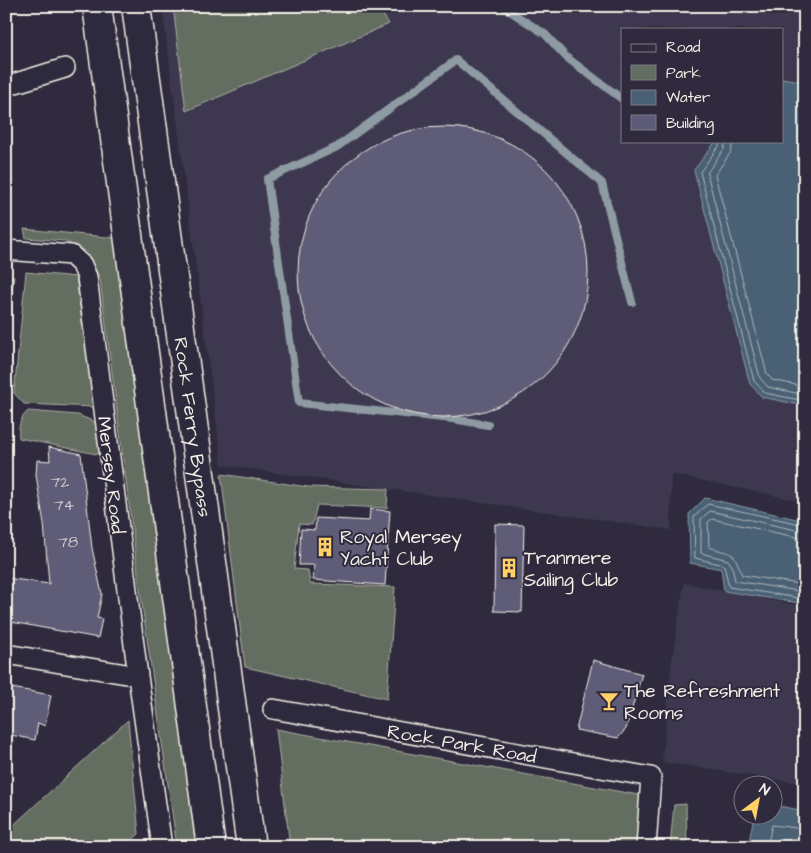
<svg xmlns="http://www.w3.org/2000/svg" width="811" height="853" viewBox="0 0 811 853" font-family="'Architects Daughter',sans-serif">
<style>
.built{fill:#3d394f;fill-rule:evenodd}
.green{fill:#636d61;stroke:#acafa4}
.water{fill:#4a6175;stroke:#8e9ba3}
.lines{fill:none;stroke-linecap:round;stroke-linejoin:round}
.shore{stroke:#b0b7ba;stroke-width:1}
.stream{stroke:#8e9ba3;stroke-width:8}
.building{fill:#5e5b78;stroke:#f4f1e8}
.minor-casing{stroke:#f4f1e8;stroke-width:22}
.trunk-casing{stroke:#f4f1e8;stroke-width:31}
.minor{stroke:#2f2a3d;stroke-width:19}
.trunk{stroke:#2f2a3d;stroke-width:28}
.labels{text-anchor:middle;stroke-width:4;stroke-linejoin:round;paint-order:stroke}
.number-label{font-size:16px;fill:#cecccc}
.street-label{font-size:19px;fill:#f4f1e8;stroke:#2f2a3d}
.poi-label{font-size:19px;fill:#f4f1e8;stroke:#2f2a3d;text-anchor:start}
</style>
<rect width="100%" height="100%" fill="#2f2a3d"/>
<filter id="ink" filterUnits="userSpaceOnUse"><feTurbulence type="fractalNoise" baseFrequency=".02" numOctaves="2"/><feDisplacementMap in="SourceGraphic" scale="10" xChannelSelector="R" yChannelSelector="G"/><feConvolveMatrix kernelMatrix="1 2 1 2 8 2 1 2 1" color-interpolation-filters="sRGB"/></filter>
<g filter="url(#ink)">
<!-- built -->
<path class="built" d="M 162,6 L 805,6 L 805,502 L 671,474 L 671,530 L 222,465 ZM 622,29 L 782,29 L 782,141 L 622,141 Z
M 684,583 L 805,607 L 805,784 L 662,762 L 672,660 Z"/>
<!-- green -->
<path class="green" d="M 173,6 L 377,6 L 389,24 L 186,111 Z
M 24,229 L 116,238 L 196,847 L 177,847 L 141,597 L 100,279 L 87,252 L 64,241 L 26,238 Z
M 26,272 L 76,277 L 94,407 L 24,404 L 14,393 Z
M 6,275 L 14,276 L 6,338 Z
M 28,411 L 78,415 L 95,422 L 101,455 L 19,438 C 18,427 20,418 28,411 Z
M 221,474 L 308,487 L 388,489 L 387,508 L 317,505 L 312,525 L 299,524 L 294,569 L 308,570 L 310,584 L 395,587 L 387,699 L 245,667 Z
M 128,720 L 139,834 L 124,847 L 6,847 L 6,832 Z
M 276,729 L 644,796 L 642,847 L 290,847 Z
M 686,804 L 687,847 L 670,847 L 674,805 Z"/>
<!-- water -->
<path class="water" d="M 782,78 L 805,82 L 805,406 L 762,397 L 750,384 L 694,170 L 716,141 L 782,141 Z
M 705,498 L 805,521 L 805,604 L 724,591 L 721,569 L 690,563 L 689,514 Z
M 774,805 L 805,811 L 805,847 L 748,847 L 754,816 L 774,816 Z"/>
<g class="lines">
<!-- shore -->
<path class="shore" d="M 720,141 L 719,146 L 700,172 L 754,381 L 765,393 L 805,401
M 726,141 L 724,149 L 707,173 L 760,378 L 768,387 L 805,395
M 733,141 L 731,152 L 715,175 L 767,374 L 772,380 L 805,387
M 805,525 L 708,504 L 694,517 L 695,558 L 724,565 L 729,587 L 805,599
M 805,532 L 710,511 L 701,519 L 701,553 L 728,560 L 732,566 L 735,581 L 805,592
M 805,539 L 712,519 L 708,522 L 709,547 C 734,556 732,547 742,575 L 805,585
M 767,847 L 772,825 L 805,829"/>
<!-- stream -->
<path class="stream" d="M 502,6 L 545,34 L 566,57 L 622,99
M 488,425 L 453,419 L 299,403 L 267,179 L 337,147 L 456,60 L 602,183 L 632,302"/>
</g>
<!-- building -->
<path class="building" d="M298 272a145 145 0 1 1 290 0a145 145 0 1 1-290 0Z
M 49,447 L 81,454 L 92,548 L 102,594 L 97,618 L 102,619 L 98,638 L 6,621 L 6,578 L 49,584 L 44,524 L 36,475 L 37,460 L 50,461 Z
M 370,509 L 390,511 L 385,585 L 313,580 L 314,565 L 299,565 L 301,529 L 315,530 L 316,518 L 369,521 Z
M 495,524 L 524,525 L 522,612 L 494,611 Z
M 593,660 L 642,674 L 626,729 L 618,738 L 576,730 Z
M 6,687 L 51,695 L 45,726 L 38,723 L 35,740 L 6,734 Z"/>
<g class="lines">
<defs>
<path id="minor" d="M 6,86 L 65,68
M 6,250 L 71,255 L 82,265 L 87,277 L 138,676 L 162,847
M 6,654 L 138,676
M 273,709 L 651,777 L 646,847"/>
<g id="trunk">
<path d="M 97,6 L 211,847"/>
<path id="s1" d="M 136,6 L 251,847"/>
</g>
</defs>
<!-- minor casing -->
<use href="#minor" class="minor-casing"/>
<!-- trunk casing -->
<use href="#trunk" class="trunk-casing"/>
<!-- minor -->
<use href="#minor" class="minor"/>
<!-- trunk -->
<use href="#trunk" class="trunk"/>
</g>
</g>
<!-- icons -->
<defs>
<symbol id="building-bare" viewBox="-9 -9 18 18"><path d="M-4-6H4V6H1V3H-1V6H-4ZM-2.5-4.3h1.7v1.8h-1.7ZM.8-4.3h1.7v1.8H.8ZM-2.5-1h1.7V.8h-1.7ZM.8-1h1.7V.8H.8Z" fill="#ffd166" stroke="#2f2a3d" stroke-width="2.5" paint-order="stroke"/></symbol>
<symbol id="bar-bare" viewBox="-9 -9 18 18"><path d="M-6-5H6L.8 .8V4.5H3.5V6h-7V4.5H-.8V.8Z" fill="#ffd166" stroke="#2f2a3d" stroke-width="2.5" paint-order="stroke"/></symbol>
</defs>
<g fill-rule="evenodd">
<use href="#building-bare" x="311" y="533" width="28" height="28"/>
<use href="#building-bare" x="495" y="554" width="28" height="28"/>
<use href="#bar-bare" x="595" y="687" width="28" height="28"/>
</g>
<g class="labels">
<!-- number labels -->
<g class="number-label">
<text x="60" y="487">72</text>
<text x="64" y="510">74</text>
<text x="68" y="547">78</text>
</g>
<!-- street labels -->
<g class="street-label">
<text dy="7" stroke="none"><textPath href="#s1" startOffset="425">Rock Ferry Bypass</textPath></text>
<text transform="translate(112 475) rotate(83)" y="7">Mersey Road</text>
<text transform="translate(462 743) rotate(10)" y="7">Rock Park Road</text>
</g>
<!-- poi labels -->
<g class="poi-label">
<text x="340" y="543">Royal Mersey<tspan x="340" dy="22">Yacht Club</tspan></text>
<text x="524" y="564">Tranmere<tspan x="524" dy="22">Sailing Club</tspan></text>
<text x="624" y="697">The Refreshment<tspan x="624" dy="22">Rooms</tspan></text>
</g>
</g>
<!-- margin -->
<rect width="811" height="853" fill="none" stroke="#2f2a3d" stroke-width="25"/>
<rect x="12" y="12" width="786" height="828" fill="none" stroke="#f4f1e8" stroke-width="2" filter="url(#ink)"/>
<!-- legend -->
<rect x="621" y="28" width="162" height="115" fill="#2f2a3d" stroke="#7e7a81"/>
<rect x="631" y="44" width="25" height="8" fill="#2f2a3d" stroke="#7e7a81"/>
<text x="666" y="52" font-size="15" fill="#f4f1e8">Road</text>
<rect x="631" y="65" width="25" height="15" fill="#636d61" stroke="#7e7a81"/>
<text x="666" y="78" font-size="15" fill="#f4f1e8">Park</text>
<rect x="631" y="90" width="25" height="15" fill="#4a6175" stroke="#7e7a81"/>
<text x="666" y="102" font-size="15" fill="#f4f1e8">Water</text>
<rect x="631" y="115" width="25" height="15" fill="#5e5b78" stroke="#7e7a81"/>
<text x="666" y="128" font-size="15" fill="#f4f1e8">Building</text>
<!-- north arrow -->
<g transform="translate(758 800) rotate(32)"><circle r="24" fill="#2f2a3d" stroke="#7e7a81"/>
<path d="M0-4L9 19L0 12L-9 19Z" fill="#ffd166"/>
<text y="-8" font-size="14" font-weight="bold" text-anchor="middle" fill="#f4f1e8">N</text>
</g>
</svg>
